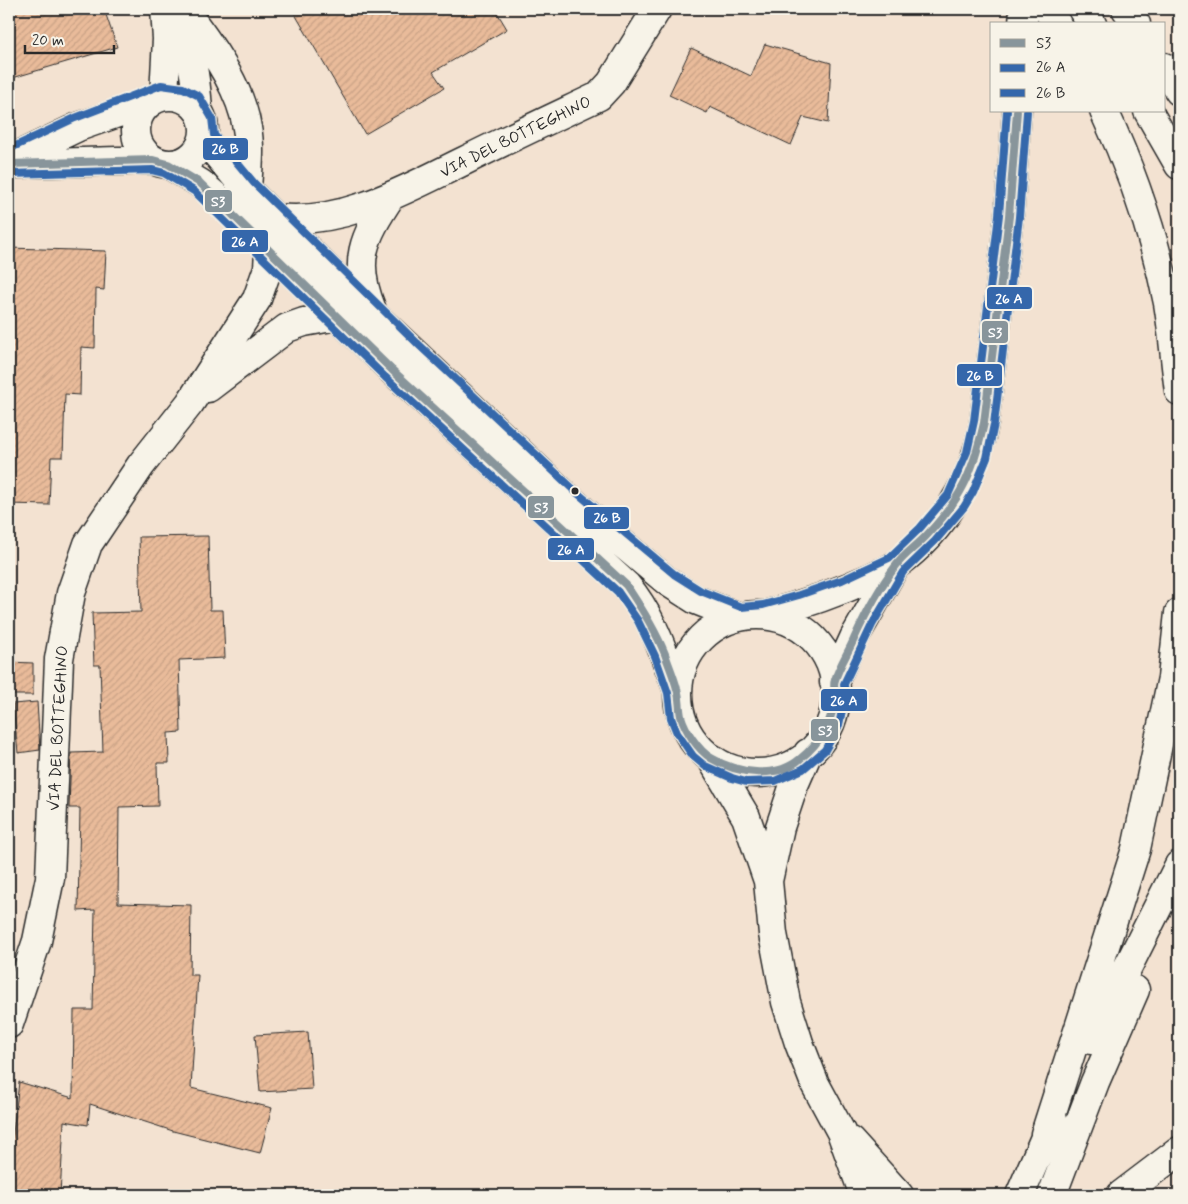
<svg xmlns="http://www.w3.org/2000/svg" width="1188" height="1204" viewBox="0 0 1188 1204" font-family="Mynerve,sans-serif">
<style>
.building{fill:url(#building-hatch);stroke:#2b2b2b}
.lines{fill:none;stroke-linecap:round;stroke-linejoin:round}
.minor-casing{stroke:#2b2b2b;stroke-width:31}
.trunk-casing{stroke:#2b2b2b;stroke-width:31}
.minor{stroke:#f7f3e8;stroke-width:28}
.trunk{stroke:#f7f3e8;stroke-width:28}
.bus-1-casing{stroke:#f7f3e8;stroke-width:11}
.bus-2-casing{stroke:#f7f3e8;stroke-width:11}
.bus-3-casing{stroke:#f7f3e8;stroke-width:11}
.bus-1{stroke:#88959b;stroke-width:8}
.bus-2{stroke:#3567ab;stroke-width:8}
.bus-3{stroke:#3567ab;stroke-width:8}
.bus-dot{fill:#2b2b2b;stroke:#f7f3e8;stroke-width:2}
.labels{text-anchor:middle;stroke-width:4.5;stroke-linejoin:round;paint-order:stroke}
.street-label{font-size:16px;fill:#2b2b2b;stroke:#f7f3e8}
.line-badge{stroke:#f7f3e8;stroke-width:2}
.badge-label{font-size:14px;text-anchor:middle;font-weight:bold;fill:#fff}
</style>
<defs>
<pattern id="building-hatch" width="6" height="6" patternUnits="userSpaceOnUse" patternTransform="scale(1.25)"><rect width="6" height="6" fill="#e9bb9a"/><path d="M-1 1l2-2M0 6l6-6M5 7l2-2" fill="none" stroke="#c8a185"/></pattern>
</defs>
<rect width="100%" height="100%" fill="#f3e2d1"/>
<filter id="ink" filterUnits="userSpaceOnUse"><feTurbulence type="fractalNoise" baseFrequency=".02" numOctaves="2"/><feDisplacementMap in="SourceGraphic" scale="10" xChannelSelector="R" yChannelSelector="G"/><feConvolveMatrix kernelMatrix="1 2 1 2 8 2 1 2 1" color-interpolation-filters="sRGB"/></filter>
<g filter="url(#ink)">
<!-- building -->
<path class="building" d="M 9,9 L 104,9 L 117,47 L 9,79 Z
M 292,9 L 495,9 L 507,29 L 433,72 L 444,88 L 365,134 Z
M 765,44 L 831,63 L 828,123 L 803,117 L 791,145 L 710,107 L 707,113 L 669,95 L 691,48 L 751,76 Z
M 9,248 L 106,251 L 104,290 L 96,289 L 95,348 L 81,347 L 80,395 L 65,394 L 63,457 L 51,457 L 49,505 L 9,504 Z
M 208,536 L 210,610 L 223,610 L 225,658 L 179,660 L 181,732 L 168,733 L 169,763 L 157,763 L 158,806 L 119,807 L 118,903 L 191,905 L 190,975 L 198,975 L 191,1088 L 272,1108 L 260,1153 L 173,1131 L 90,1104 L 88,1125 L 64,1121 L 60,1195 L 9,1195 L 12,1142 L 19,1082 L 73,1098 L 74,1010 L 93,1010 L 95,910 L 78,911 L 80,808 L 69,808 L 71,753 L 103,752 L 100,665 L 94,665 L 92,613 L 141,612 L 139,537 Z
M 9,662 L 33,663 L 33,695 L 9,695 Z
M 37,702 L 40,750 L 18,753 L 13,704 Z
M 308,1032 L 312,1089 L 260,1092 L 255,1035 Z"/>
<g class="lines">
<defs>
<path id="minor" d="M 183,9 C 208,41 241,87 247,128 C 251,148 248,169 247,190
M 177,13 C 190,44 196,76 198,110
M 1023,24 L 1024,9
M 164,95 L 167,39 L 165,9
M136 130a34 34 0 1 1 68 0a34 34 0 1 1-68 0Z
M 204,139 L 247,190 L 374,315 L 568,498 L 668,582 L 696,600 L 739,617
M 9,160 L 78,127 L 149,102
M 13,164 L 153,160
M 168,164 L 200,183 L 214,195 L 392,370 L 626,585 C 652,615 664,654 678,691
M 277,218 C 344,226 408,188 466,160 C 510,138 555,117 599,96 L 611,83 L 657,9
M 372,310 C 352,261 363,238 391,196
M 208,388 L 287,328 L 304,322 L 337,316
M 765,615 C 802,605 837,593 872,577 C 880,573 889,570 896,565 C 943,531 974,480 984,423 L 1009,216 L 1017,111
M678 694a79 79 0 1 1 158 0a79 79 0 1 1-158 0Z
M 834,682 L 854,638 L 895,566
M 808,753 L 794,785 L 780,827 L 768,881 L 773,934 L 786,1002 L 799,1043 L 815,1084 L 841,1132 L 864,1195
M 711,758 L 746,817 L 768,881
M 9,1024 L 37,941 L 50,878 L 59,659 L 71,593 L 88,544 L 141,465 L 190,403 L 257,299 L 268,268 L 269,250
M 850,1141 L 899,1195"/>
<path id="trunk" d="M 1047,9 L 1057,24
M 1082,9 L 1092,24
M 1126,9 L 1136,24
M 1164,67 L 1179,91
M 1104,111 C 1132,171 1155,238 1168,303 C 1173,332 1175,362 1179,391
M 1148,111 L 1179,165
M 1091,1040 L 1179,865
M 1045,1134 L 1136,849 L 1172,678 L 1179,613
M 1020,1195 L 1053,1119
M 1052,1195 L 1095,1082 L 1135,990
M 1121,1195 L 1179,1151"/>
</defs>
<!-- minor casing -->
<use href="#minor" class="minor-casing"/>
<!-- trunk casing -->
<use href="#trunk" class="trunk-casing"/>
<!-- minor -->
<use href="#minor" class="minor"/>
<!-- trunk -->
<use href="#trunk" class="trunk"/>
<defs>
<path id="bus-1" d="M 9,164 L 153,160 L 168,164 L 200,183 L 392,370 L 626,585 C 641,607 655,629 665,654 C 669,666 674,677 677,689 C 680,698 679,707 681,716 C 685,730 698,750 711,758 C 736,773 776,780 800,759 C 820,743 833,721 835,695 C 835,690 833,685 835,680 C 839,666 848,653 854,639 C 865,615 879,588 895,567 C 903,555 917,546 927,535 C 962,498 973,472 984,423 L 1009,216 L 1017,111"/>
<path id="bus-2" d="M 9,174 L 152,170 L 164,173 L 194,191 L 385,377 L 618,592 L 638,621 L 655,656 L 668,693 L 671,718 L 677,733 L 693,756 L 705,766 L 732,778 L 746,782 L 775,781 L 803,769 L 825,750 L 839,725 L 845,696 L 844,684 L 872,625 L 903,572 L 935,541 L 964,507 L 973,492 L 987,458 L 994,424 L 1019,217 L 1027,112"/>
<path id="bus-3" d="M 9,149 L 75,118 L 161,85 L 183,88 L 199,96 L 212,118 L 214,135 L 254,183 L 417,343 L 575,491 L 674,574 L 701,591 L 741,607 L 763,605 L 799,595 L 842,580 L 889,558 L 920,528 L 948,495 L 967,452 L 974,421 L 999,215 L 1007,111"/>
</defs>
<!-- bus-1 casing -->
<use href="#bus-1" class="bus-1-casing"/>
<!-- bus-2 casing -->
<use href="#bus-2" class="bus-2-casing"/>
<!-- bus-3 casing -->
<use href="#bus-3" class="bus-3-casing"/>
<!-- bus-1 -->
<use href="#bus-1" class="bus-1"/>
<!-- bus-2 -->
<use href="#bus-2" class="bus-2"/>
<!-- bus-3 -->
<use href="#bus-3" class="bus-3"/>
</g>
</g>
<!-- markers -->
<circle class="bus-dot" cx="575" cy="491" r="4.5"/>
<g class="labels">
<!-- street labels -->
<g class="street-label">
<text transform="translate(515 136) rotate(-26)" y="6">VIA DEL BOTTEGHINO</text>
<text transform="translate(57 728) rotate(-87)" y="6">VIA DEL BOTTEGHINO</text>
</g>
</g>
<g class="line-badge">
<rect x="202" y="137" width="47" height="24" rx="5" fill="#3567ab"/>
<rect x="204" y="189" width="29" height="24" rx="5" fill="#88959b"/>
<rect x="221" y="229" width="48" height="24" rx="5" fill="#3567ab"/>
<rect x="986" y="286" width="47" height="24" rx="5" fill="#3567ab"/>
<rect x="981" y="320" width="28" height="24" rx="5" fill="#88959b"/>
<rect x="956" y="363" width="47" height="24" rx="5" fill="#3567ab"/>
<rect x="527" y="495" width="28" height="24" rx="5" fill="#88959b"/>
<rect x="583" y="506" width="47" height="24" rx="5" fill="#3567ab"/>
<rect x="547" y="537" width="48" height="24" rx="5" fill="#3567ab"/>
<rect x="820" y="688" width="48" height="24" rx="5" fill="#3567ab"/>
<rect x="810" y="718" width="29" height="24" rx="5" fill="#88959b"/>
</g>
<g class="badge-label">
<text x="225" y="153">26 B</text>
<text x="218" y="206">S3</text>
<text x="245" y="246">26 A</text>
<text x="1009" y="303">26 A</text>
<text x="995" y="337">S3</text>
<text x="980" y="380">26 B</text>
<text x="541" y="512">S3</text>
<text x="607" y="522">26 B</text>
<text x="571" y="554">26 A</text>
<text x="844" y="705">26 A</text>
<text x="825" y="735">S3</text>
</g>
<!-- margin -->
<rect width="1188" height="1204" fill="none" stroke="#f7f3e8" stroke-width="30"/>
<rect x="15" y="15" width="1158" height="1174" fill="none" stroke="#2b2b2b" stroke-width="2" filter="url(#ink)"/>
<!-- legend -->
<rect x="990" y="22" width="175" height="90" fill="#f7f3e8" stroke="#a5a39c"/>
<rect x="1000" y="39" width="25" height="8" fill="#88959b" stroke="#a5a39c"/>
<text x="1036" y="48" font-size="15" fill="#2b2b2b">S3</text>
<rect x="1000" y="64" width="25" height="8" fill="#3567ab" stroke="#a5a39c"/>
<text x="1036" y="72" font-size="15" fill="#2b2b2b">26 A</text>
<rect x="1000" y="89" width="25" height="8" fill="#3567ab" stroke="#a5a39c"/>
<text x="1036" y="98" font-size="15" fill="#2b2b2b">26 B</text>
<!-- scale -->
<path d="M25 45v8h89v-8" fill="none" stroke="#2b2b2b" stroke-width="2.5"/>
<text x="32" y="45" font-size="15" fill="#2b2b2b" stroke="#f7f3e8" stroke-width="4" paint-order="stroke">20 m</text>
</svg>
